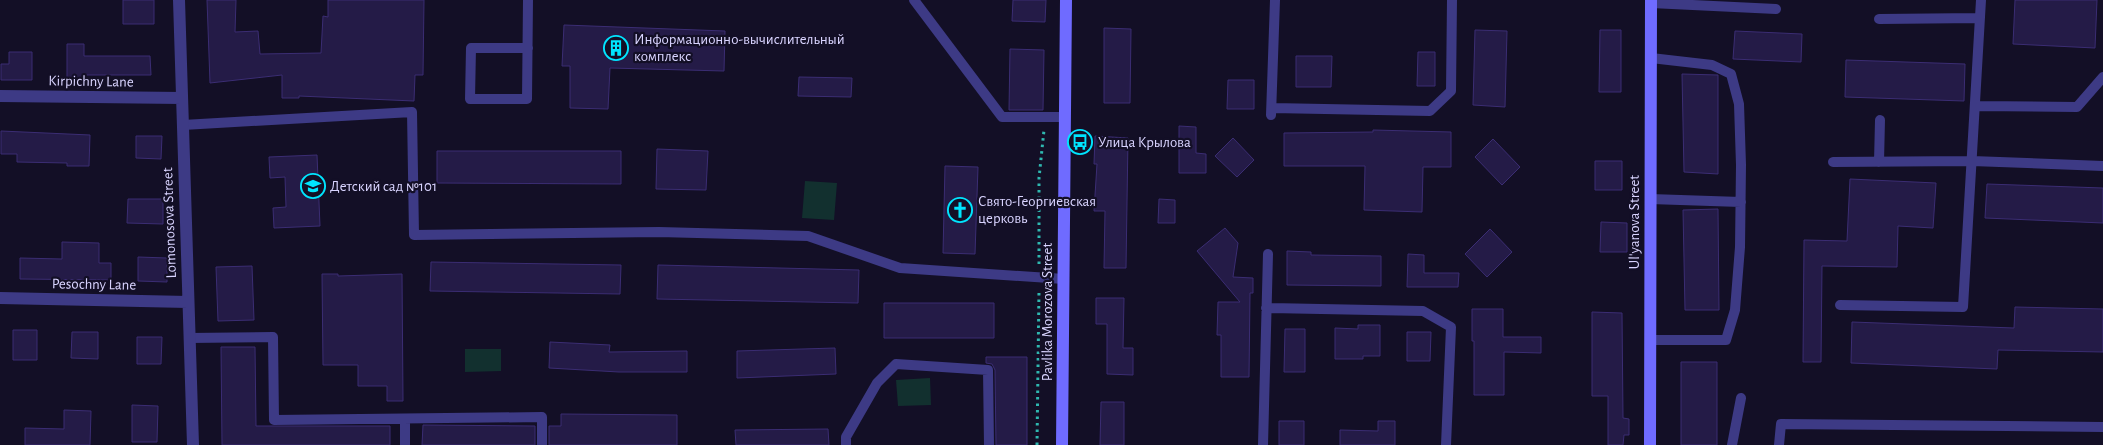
<svg xmlns="http://www.w3.org/2000/svg" width="2103" height="445" viewBox="0 0 2103 445" font-family="'Alegreya Sans',sans-serif">
<style>
.green{fill:#12302f}
.building{fill:#241b47;stroke:#3b2d73}
.lines{fill:none;stroke-linecap:round;stroke-linejoin:round}
.path{stroke:#2fb8b0;stroke-width:3;stroke-dasharray:2.5 4;stroke-linecap:butt}
.lane{stroke:#3d3a85;stroke-width:10}
.street{stroke:#3d3a85;stroke-width:12}
.secondary{stroke:#6f6bff;stroke-width:12}
.labels{text-anchor:middle;stroke-width:4.5;stroke-linejoin:round;paint-order:stroke}
.poi-label{font-size:15px;fill:#d9d4ff;stroke:#130f26;text-anchor:start}
.street-label{font-size:15px;fill:#d9d4ff;stroke:#130f26}
</style>
<rect width="100%" height="100%" fill="#130f26"/>
<!-- green -->
<path class="green" d="M 805,181 L 837,183 L 834,220 L 802,218 Z
M 465,349 L 501,349 L 501,371 L 465,372 Z
M 930,378 L 931,405 L 898,406 L 896,380 Z"/>
<!-- building -->
<path class="building" d="M 123,0 L 154,0 L 154,24 L 123,24 Z
M 207,0 L 236,0 L 235,32 L 258,31 L 260,54 L 321,53 L 323,16 L 328,17 L 328,0 L 424,0 L 423,75 L 415,75 L 414,101 L 299,96 L 299,98 L 282,98 L 282,75 L 210,83 Z
M 1013,0 L 1046,0 L 1045,22 L 1012,21 Z
M 2015,0 L 2097,0 L 2095,48 L 2013,44 Z
M 564,25 L 725,31 L 724,71 L 610,68 L 608,109 L 570,108 L 570,66 L 562,66 Z
M 1104,28 L 1131,29 L 1130,103 L 1104,103 Z
M 1475,30 L 1507,31 L 1505,107 L 1473,105 Z
M 1600,30 L 1621,30 L 1621,92 L 1599,92 Z
M 1735,31 L 1802,34 L 1801,62 L 1733,59 Z
M 67,44 L 84,44 L 84,56 L 150,56 L 151,75 L 84,75 L 84,82 L 67,82 Z
M 1010,49 L 1044,50 L 1043,110 L 1009,110 Z
M 9,52 L 32,52 L 32,80 L 1,80 L 1,64 L 9,64 Z
M 1418,52 L 1435,52 L 1435,86 L 1417,86 Z
M 1296,56 L 1332,56 L 1331,87 L 1296,87 Z
M 1846,60 L 1965,64 L 1964,101 L 1845,97 Z
M 1682,74 L 1718,75 L 1718,174 L 1684,172 Z
M 799,77 L 852,78 L 851,97 L 798,96 Z
M 1228,80 L 1254,80 L 1254,109 L 1227,109 Z
M 1179,126 L 1196,127 L 1196,153 L 1206,154 L 1206,173 L 1179,173 Z
M 1373,130 L 1451,132 L 1451,167 L 1423,167 L 1422,212 L 1364,210 L 1365,166 L 1284,166 L 1284,133 L 1373,132 Z
M 1,131 L 90,135 L 89,166 L 67,166 L 67,163 L 17,162 L 17,154 L 1,154 Z
M 136,136 L 162,136 L 161,159 L 136,158 Z
M 1095,136 L 1128,138 L 1126,268 L 1104,268 L 1105,211 L 1094,211 L 1097,164 L 1094,164 Z
M 1233,138 L 1254,160 L 1237,177 L 1215,156 Z
M 1493,139 L 1520,167 L 1502,185 L 1475,157 Z
M 657,149 L 708,151 L 706,190 L 656,189 Z
M 437,151 L 621,151 L 621,184 L 437,183 Z
M 317,155 L 320,226 L 274,228 L 273,208 L 286,207 L 285,177 L 270,178 L 269,157 Z
M 1595,161 L 1622,161 L 1622,190 L 1595,190 Z
M 945,166 L 978,167 L 975,254 L 943,253 Z
M 1850,179 L 1936,183 L 1933,228 L 1898,226 L 1897,267 L 1822,266 L 1821,362 L 1803,362 L 1804,240 L 1847,241 Z
M 1987,184 L 2103,188 L 2103,223 L 1985,218 Z
M 128,199 L 163,199 L 163,224 L 127,223 Z
M 1159,199 L 1175,200 L 1175,223 L 1158,223 Z
M 1718,209 L 1719,310 L 1685,310 L 1683,210 Z
M 1601,222 L 1627,223 L 1627,252 L 1600,252 Z
M 1225,228 L 1238,243 L 1233,277 L 1253,278 L 1253,293 L 1250,293 L 1249,377 L 1221,377 L 1221,335 L 1217,335 L 1218,302 L 1240,302 L 1197,251 Z
M 1490,229 L 1512,252 L 1487,277 L 1465,254 Z
M 62,242 L 99,243 L 99,263 L 111,263 L 111,280 L 20,279 L 20,258 L 62,259 Z
M 1287,251 L 1311,252 L 1311,255 L 1381,256 L 1381,286 L 1287,285 Z
M 1408,254 L 1424,255 L 1424,273 L 1459,273 L 1458,287 L 1407,287 Z
M 138,257 L 167,258 L 167,282 L 138,281 Z
M 431,262 L 621,265 L 620,294 L 430,291 Z
M 658,265 L 859,270 L 858,303 L 657,299 Z
M 252,266 L 254,320 L 218,321 L 216,267 Z
M 322,274 L 338,274 L 338,276 L 402,274 L 403,401 L 387,401 L 387,386 L 358,386 L 358,365 L 323,365 Z
M 1096,298 L 1124,298 L 1123,348 L 1133,348 L 1133,375 L 1107,374 L 1107,324 L 1096,324 Z
M 884,303 L 994,303 L 994,338 L 884,338 Z
M 2015,307 L 2103,309 L 2103,352 L 1998,350 L 1997,369 L 1851,363 L 1852,322 L 2014,328 Z
M 1472,309 L 1503,309 L 1503,337 L 1541,337 L 1541,353 L 1504,352 L 1504,395 L 1474,395 L 1474,341 L 1472,341 Z
M 1592,312 L 1622,313 L 1623,418 L 1629,419 L 1629,435 L 1624,435 L 1623,445 L 1608,445 L 1608,396 L 1592,396 Z
M 1358,325 L 1380,325 L 1380,356 L 1363,356 L 1363,359 L 1335,359 L 1335,328 L 1358,329 Z
M 1285,329 L 1305,329 L 1305,372 L 1284,372 Z
M 13,330 L 37,330 L 37,360 L 13,360 Z
M 72,332 L 98,332 L 98,359 L 71,358 Z
M 1407,332 L 1431,332 L 1430,361 L 1407,361 Z
M 137,337 L 162,337 L 161,364 L 137,364 Z
M 550,342 L 610,345 L 609,352 L 687,351 L 687,372 L 619,372 L 549,368 Z
M 221,347 L 255,347 L 256,426 L 390,426 L 390,445 L 222,445 Z
M 835,348 L 836,374 L 737,378 L 737,351 Z
M 986,357 L 1027,357 L 1027,445 L 996,445 L 995,370 L 992,364 L 986,363 Z
M 1681,362 L 1717,362 L 1717,445 L 1681,445 Z
M 1101,402 L 1124,402 L 1124,445 L 1100,445 Z
M 132,405 L 158,406 L 157,442 L 132,442 Z
M 64,410 L 91,411 L 90,445 L 25,445 L 25,428 L 64,429 Z
M 561,414 L 677,415 L 677,445 L 549,445 L 549,426 L 561,426 Z
M 1279,421 L 1304,421 L 1304,445 L 1279,445 Z
M 1378,421 L 1395,421 L 1395,445 L 1340,445 L 1340,430 L 1378,431 Z
M 423,425 L 535,426 L 535,445 L 422,445 Z
M 828,429 L 829,445 L 736,445 L 735,430 Z"/>
<g class="lines">
<!-- path -->
<path class="path" d="M 1039,264 L 1039,178 L 1044,130
M 1037,445 L 1039,290"/>
<!-- lane -->
<path class="lane" d="M 914,0 L 1002,117 L 1065,117
M 1651,3 L 1776,9
M 1879,19 L 1980,18
M 528,48 L 471,48 L 470,99 L 527,99 L 528,0
M 1975,106 L 2077,107 L 2103,77
M 1272,108 L 1430,111 L 1451,91 L 1452,0
M 1271,115 L 1275,0
M 183,125 L 412,112 L 414,235 L 659,232 L 808,236 L 900,268 L 1064,279
M 1833,162 L 1972,161 L 2103,166
M 1879,162 L 1880,120
M 1650,199 L 1741,202
M 1840,305 L 1963,307 L 1981,0
M 1266,308 L 1423,311 L 1451,327 L 1446,445
M 189,338 L 273,337 L 274,420 L 542,417 L 542,445
M 1650,340 L 1726,340 L 1735,310 L 1740,247 L 1741,165 L 1739,104 L 1731,74 L 1712,65 L 1651,58
M 405,445 L 405,419
M 846,445 L 846,437 L 877,383 L 896,364 L 988,370 L 989,445
M 1263,445 L 1268,254
M 1732,445 L 1741,398
M 1779,445 L 1781,424 L 2103,427"/>
<!-- street -->
<path class="street" d="M 179,0 L 193,445
M 0,96 L 182,98
M 0,298 L 188,302"/>
<!-- secondary -->
<path class="secondary" d="M 1062,445 L 1066,0
M 1650,445 L 1651,0"/>
</g>
<!-- icons -->
<defs>
<symbol id="building-ring" viewBox="-11 -11 22 22"><circle r="9.5" fill="#130f26" stroke="#00e5ff" stroke-width="1.5"/><path d="M-4-6H4V6H1V3H-1V6H-4ZM-2.5-4.3h1.7v1.8h-1.7ZM.8-4.3h1.7v1.8H.8ZM-2.5-1h1.7V.8h-1.7ZM.8-1h1.7V.8H.8Z" fill="#00e5ff"/></symbol>
<symbol id="bus-ring" viewBox="-11 -11 22 22"><circle r="9.5" fill="#130f26" stroke="#00e5ff" stroke-width="1.5"/><path d="M-5-6H5V4H4V6H2V4H-2V6H-4V4H-5ZM-3.5-4V0h7V-4ZM-3.5 1.2v1.5H-2V1.2ZM2 1.2v1.5H3.5V1.2Z" fill="#00e5ff"/></symbol>
<symbol id="school-ring" viewBox="-11 -11 22 22"><circle r="9.5" fill="#130f26" stroke="#00e5ff" stroke-width="1.5"/><path d="M0-5L7-2L0 1L-7-2ZM-4 1L0 2.5L4 1V4Q0 6-4 4Z" fill="#00e5ff"/></symbol>
<symbol id="church-ring" viewBox="-11 -11 22 22"><circle r="9.5" fill="#130f26" stroke="#00e5ff" stroke-width="1.5"/><path d="M-1.2-6h2.4v3.5h3.3v2.4h-3.3V6h-2.4V-.1h-3.3v-2.4h3.3Z" fill="#00e5ff"/></symbol>
</defs>
<g fill-rule="evenodd">
<use href="#building-ring" x="602" y="34" width="28" height="28"/>
<use href="#bus-ring" x="1066" y="128" width="28" height="28"/>
<use href="#school-ring" x="299" y="172" width="28" height="28"/>
<use href="#church-ring" x="946" y="196" width="28" height="28"/>
</g>
<g class="labels">
<!-- poi labels -->
<g class="poi-label">
<text x="634" y="44">Информационно-вычислительный<tspan x="634" dy="17">комплекс</tspan></text>
<text x="1098" y="147">Улица Крылова</text>
<text x="330" y="191">Детский сад №101</text>
<text x="978" y="206">Свято-Георгиевская<tspan x="978" dy="17">церковь</tspan></text>
</g>
<!-- street labels -->
<g class="street-label">
<text transform="translate(91 81) rotate(1)" y="5">Kirpichny Lane</text>
<text transform="translate(1634 222) rotate(-90)" y="5">Ul'yanova Street</text>
<text transform="translate(169 223) rotate(-92)" y="5">Lomonosova Street</text>
<text transform="translate(94 284) rotate(1)" y="5">Pesochny Lane</text>
<text transform="translate(1047 312) rotate(-90)" y="5">Pavlika Morozova Street</text>
</g>
</g>
</svg>
